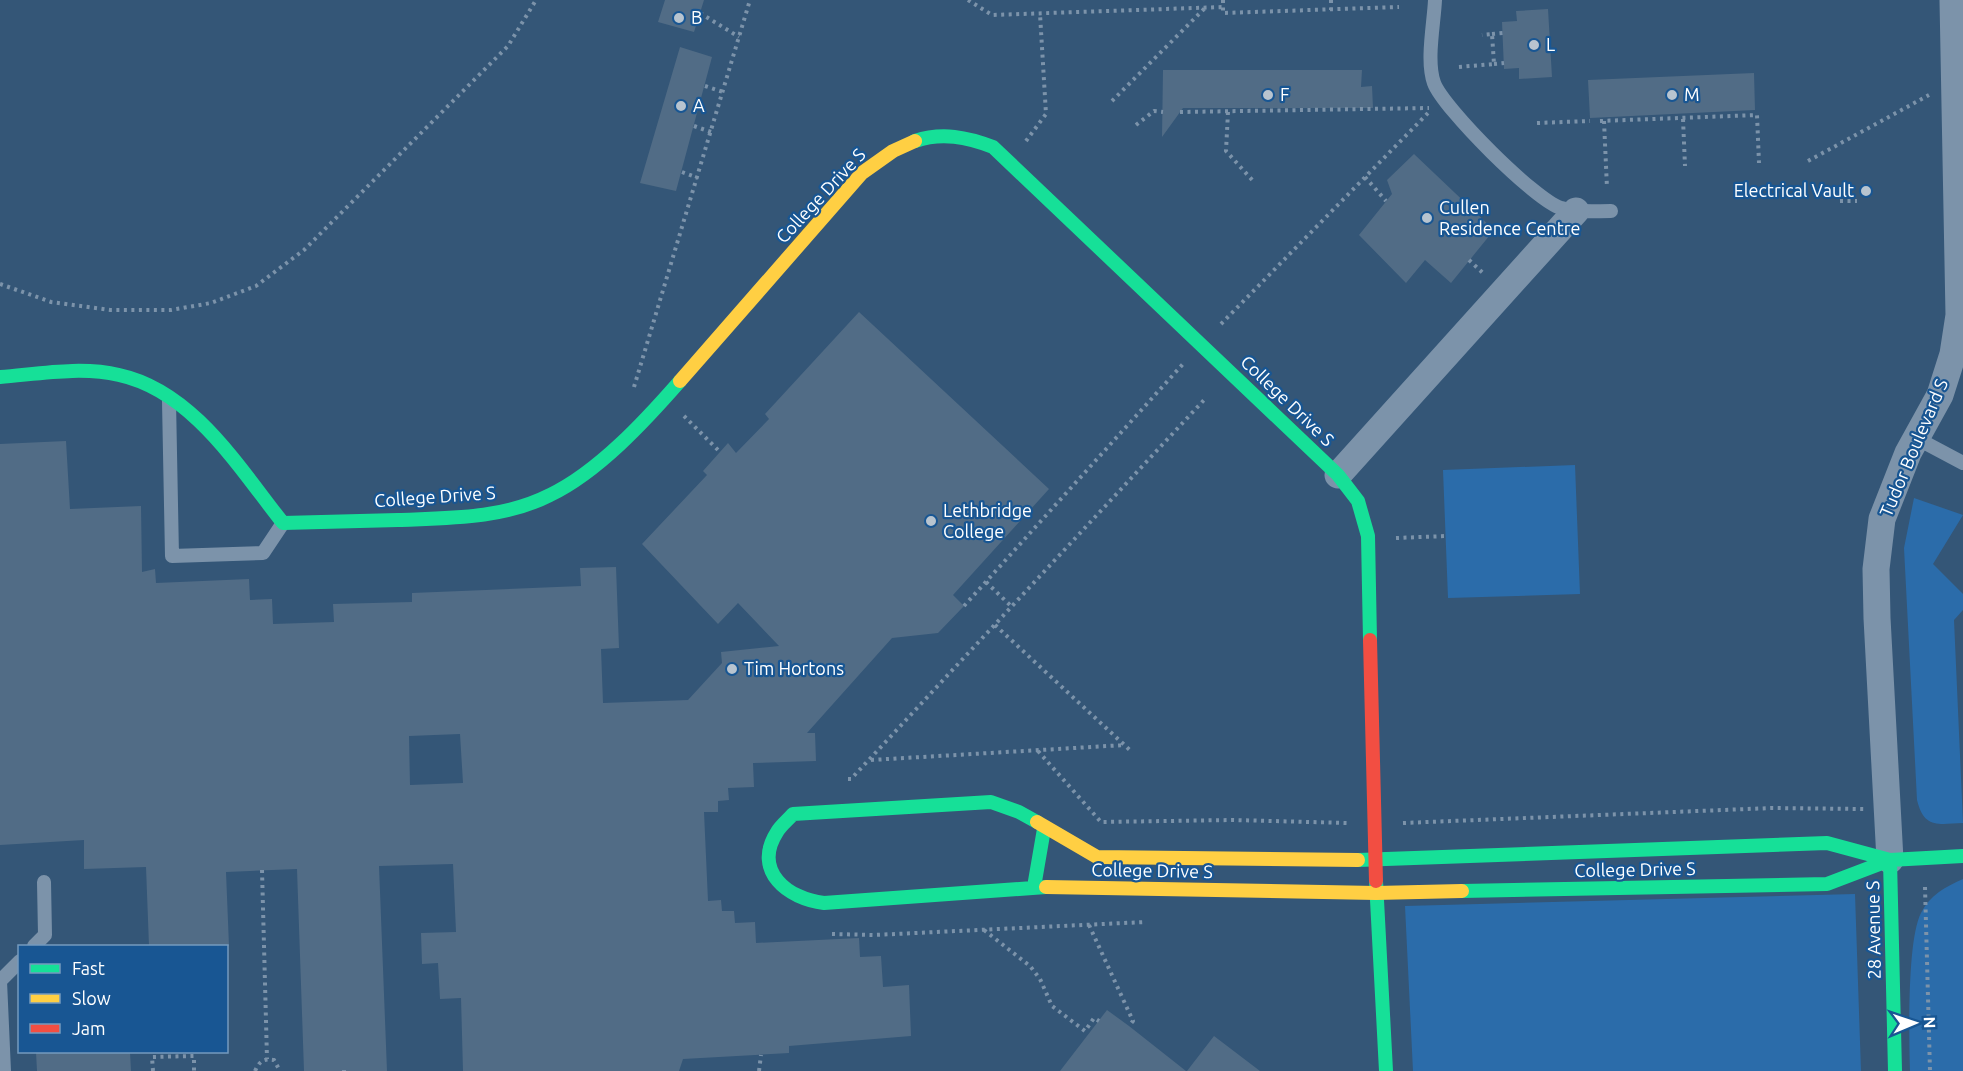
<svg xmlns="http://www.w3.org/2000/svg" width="1963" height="1071" viewBox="0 0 1963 1071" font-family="Ubuntu,sans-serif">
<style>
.green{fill:#2b6caa}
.building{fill:#516c86;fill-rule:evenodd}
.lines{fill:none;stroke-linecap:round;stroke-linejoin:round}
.path{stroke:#7c93aa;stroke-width:4;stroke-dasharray:3 4.5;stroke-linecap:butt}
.lane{stroke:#7c93aa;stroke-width:14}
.street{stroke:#7c93aa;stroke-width:27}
.fast{stroke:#16e098;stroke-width:14}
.slow{stroke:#ffcf43;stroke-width:14}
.jam{stroke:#f24e42;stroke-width:14}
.poi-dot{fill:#b8c4cf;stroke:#185693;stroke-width:2}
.labels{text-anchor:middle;stroke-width:4.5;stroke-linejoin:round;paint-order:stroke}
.poi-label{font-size:18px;fill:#fff;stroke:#185693;text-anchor:start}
.street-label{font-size:18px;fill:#fff;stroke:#185693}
</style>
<rect width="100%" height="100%" fill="#345677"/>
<!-- green -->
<path class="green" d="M 1575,465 L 1580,594 L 1448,598 L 1443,470 Z
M 1914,498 L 1963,515 L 1933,564 L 1963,594 L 1963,610 L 1954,620 L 1963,823 C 1938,824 1924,829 1917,800 L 1904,548 Z
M 1963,879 L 1963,1071 L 1910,1071 C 1909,1038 1907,940 1921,913 C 1930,895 1945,887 1963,879 Z
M 1855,894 L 1861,1071 L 1413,1071 L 1405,906 Z"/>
<!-- building -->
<path class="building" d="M 665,0 L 704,0 L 694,32 L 658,22 Z
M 1548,9 L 1552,77 L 1519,79 L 1519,68 L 1504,69 L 1502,22 L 1517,21 L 1516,11 Z
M 680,47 L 712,57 L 676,191 L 640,183 Z
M 1163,70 L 1362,70 L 1361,87 L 1372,86 L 1373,108 L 1183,108 L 1162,137 Z
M 1754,73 L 1755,110 L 1590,118 L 1588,80 Z
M 1414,154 L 1494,230 L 1451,283 L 1425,260 L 1406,283 L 1359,235 L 1392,194 L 1387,180 Z
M 859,312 L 1049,489 L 953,595 L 964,606 L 938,633 L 892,638 L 807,733 L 815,733 L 816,761 L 753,763 L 754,787 L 728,788 L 729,800 L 718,801 L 718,812 L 704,812 L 708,901 L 721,900 L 722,911 L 734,911 L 735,923 L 755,922 L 756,943 L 859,938 L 860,957 L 881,956 L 883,987 L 909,985 L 911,1036 L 789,1046 L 789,1053 L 683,1059 L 679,1071 L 463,1071 L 461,998 L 440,999 L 438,963 L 422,964 L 421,933 L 456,932 L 453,864 L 379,866 L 387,1071 L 304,1071 L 297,869 L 226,872 L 229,946 L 149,946 L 146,867 L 84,869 L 84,840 L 0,845 L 0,444 L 66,441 L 70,509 L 141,506 L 142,572 L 155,569 L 156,583 L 249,579 L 250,600 L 272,599 L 273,624 L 334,622 L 333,604 L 412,602 L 412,593 L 581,586 L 580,568 L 616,567 L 619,648 L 601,649 L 603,703 L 688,700 L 722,663 L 721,652 L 779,646 L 738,603 L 718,624 L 642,544 L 707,475 L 703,471 L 728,443 L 736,453 L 769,419 L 765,414 ZM 460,734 L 463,783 L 410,785 L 409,736 Z
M 1107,1010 L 1129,1026 L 1186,1071 L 1060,1071 Z
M 1214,1036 L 1260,1071 L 1187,1071 Z
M 36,1052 L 130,1052 L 131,1071 L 37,1071 Z"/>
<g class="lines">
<!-- path -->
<path class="path" d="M 968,0 L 992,15 L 1223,7
M 1223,0 L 1223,13 L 1399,7
M 1331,0 L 1331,10
M 700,13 L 739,37
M 1492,34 L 1503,33
M 1494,64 L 1504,63
M 1459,67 L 1494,64 L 1492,34 L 1482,35
M 705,86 L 723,92
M 1112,101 L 1205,8
M 1180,112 L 1429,108
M 1228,112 L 1226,151 L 1254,182
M 1683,119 L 1685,166
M 1600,121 L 1757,115 L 1759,163
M 1604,121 L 1607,188
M 1537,123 L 1590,121
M 1136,125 L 1154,111 L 1163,112
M 694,126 L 711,132
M 1026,141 L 1046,114 L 1040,14
M 1808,161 L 1929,95
M 682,172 L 698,178
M 1365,177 L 1386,201
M 1840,201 L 1857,201
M 1469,260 L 1484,274
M 0,284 L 51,302 L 110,310 L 171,310 L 211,303 L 256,286 L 304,250 L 508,46 L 536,0
M 1221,324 L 1430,111
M 634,387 L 750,0
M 684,416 L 720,452
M 1396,538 L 1446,536
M 986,582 L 1012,607
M 964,606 L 1183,364
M 995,625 L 1132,752
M 1038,751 L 1101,822 L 1233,820 L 1348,823
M 871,760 L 1125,745
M 848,779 L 851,779 L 1204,400
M 1403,823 L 1772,808 L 1864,809
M 262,870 L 267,1059
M 1925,887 L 1930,1071
M 1089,925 L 1133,1021 L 1129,1026
M 984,930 L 1030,966 L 1040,979 L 1052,1006 L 1085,1031 L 1094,1018 L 1099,1021
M 832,934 L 874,935 L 1145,922
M 344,1070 L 344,1071
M 153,1071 L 152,1057 L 194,1056 L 194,1071
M 255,1071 C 259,1062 263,1058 274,1060 L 280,1071
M 759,1071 L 761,1055"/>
<!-- lane -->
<path class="lane" d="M 1435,0 C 1434,23 1426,61 1434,83 C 1443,108 1536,201 1561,208 C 1576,213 1595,211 1611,211
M 169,401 L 172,556 L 263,553 L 283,523
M 1916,438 L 1963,463
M 34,946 L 45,935 L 44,882
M 4,1071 L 0,981 L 20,961"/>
<!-- street -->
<path class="street" d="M 1338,475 L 1576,211
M 1890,860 L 1877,618 L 1876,569 L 1882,519 L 1908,453 L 1940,395 L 1953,354 L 1959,315 L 1953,0"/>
<!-- fast -->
<path class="fast" d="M 915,141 C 942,132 967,137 993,147 L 1338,475 L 1358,501 L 1368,536 L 1370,640
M 0,377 C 38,374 81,366 119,375 C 193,391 239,468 283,523 C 321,522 359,521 398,520 C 449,518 503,519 550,495 C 598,472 645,421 680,381
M 1037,822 L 1019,812 L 991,802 L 793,814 C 788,820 781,825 777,832 C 752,871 788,899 824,903 L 1046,887
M 1358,860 L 1827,843 L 1890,860
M 1890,860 L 1895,1071
M 1376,881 L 1386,1071
M 1034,887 L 1044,829
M 1462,891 L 1827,884 L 1890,860 L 1963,856"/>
<!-- slow -->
<path class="slow" d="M 680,381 L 862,173 L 893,151 L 915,141
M 1037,822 L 1097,857 L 1358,860
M 1046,887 L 1376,893 L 1462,891"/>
<!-- jam -->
<path class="jam" d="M 1370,640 L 1376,881"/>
</g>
<!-- markers -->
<g class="poi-dot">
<circle cx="679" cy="18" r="6"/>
<circle cx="1534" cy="45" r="6"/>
<circle cx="1268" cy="95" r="6"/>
<circle cx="1672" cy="95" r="6"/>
<circle cx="681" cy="106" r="6"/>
<circle cx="1866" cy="191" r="6"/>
<circle cx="1427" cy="218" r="6"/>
<circle cx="931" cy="521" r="6"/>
<circle cx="732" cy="669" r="6"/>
</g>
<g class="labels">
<!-- poi labels -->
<g class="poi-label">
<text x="691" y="24">B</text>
<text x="1546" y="51">L</text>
<text x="1280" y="101">F</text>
<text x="1684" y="101">M</text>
<text x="693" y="112">A</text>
<text x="1854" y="197" text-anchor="end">Electrical Vault</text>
<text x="1439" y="214">Cullen<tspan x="1439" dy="21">Residence Centre</tspan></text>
<text x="943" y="517">Lethbridge<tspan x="943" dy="21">College</tspan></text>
<text x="744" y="675">Tim Hortons</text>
</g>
<!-- street labels -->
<g class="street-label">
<text transform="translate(821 196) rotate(-47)" y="6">College Drive S</text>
<text transform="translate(1287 401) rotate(44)" y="6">College Drive S</text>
<text transform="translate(1914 448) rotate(-67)" y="6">Tudor Boulevard S</text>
<text transform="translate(435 497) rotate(-4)" y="6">College Drive S</text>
<text transform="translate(1635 870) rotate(-1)" y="6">College Drive S</text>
<text transform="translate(1152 871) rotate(1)" y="6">College Drive S</text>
<text transform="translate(1874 930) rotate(-91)" y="6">28 Avenue S</text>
</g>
</g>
<!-- legend -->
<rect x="18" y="945" width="210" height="108" fill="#185693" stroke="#749abe" stroke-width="1.5"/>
<rect x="30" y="964" width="30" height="9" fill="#16e098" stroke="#749abe" stroke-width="1.5"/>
<text x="72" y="975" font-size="18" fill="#ffffff">Fast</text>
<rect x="30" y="994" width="30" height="9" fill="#ffcf43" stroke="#749abe" stroke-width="1.5"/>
<text x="72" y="1005" font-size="18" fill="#ffffff">Slow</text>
<rect x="30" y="1024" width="30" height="9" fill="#f24e42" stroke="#749abe" stroke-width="1.5"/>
<text x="72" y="1035" font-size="18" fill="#ffffff">Jam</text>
<!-- north arrow -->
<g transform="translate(1915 1023) rotate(88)" stroke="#185693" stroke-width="4.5" paint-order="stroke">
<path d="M0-4.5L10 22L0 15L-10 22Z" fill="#ffffff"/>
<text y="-9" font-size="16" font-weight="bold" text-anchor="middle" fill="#ffffff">N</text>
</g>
</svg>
